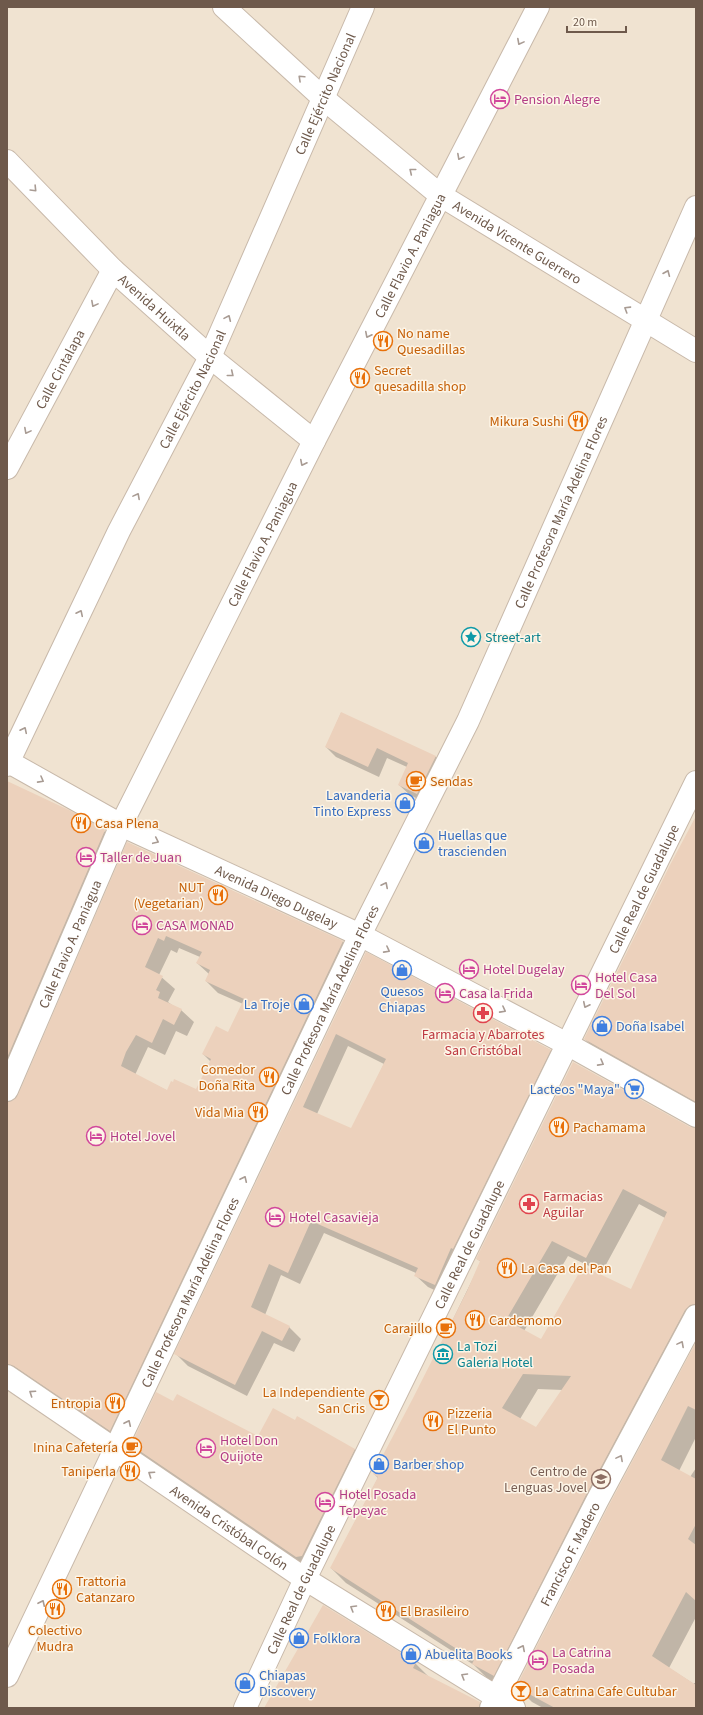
<svg xmlns="http://www.w3.org/2000/svg" width="703" height="1715" viewBox="0 0 703 1715" font-family="'Source Sans 3',sans-serif">
<style>
.residential{fill:#f0e3d1}
.shadow{fill:#0003;fill-rule:evenodd}
.building{fill:#ecd1bc;fill-rule:evenodd}
.lines{fill:none;stroke-linecap:round;stroke-linejoin:round}
.minor-casing{stroke:#c8b9aa;stroke-width:24}
.minor{stroke:#fff;stroke-width:22}
.oneway{stroke:#a89b93}
.labels{text-anchor:middle;stroke-width:3;stroke-linejoin:round;paint-order:stroke}
.street-label{font-size:14px;fill:#6e594b;stroke:#fdf5e7}
.hotel-label{font-size:14px;fill:#b23c85;stroke:#fdf5e7;text-anchor:start}
.food-label{font-size:14px;fill:#c56008;stroke:#fdf5e7;text-anchor:start}
.culture-label{font-size:14px;fill:#0d838f;stroke:#fdf5e7;text-anchor:start}
.shop-label{font-size:14px;fill:#366cbe;stroke:#fdf5e7;text-anchor:start}
.health-label{font-size:14px;fill:#be3a42;stroke:#fdf5e7}
.education-label{font-size:14px;fill:#785e54;stroke:#fdf5e7;text-anchor:end}
</style>
<rect width="100%" height="100%" fill="#f9f1e2"/>
<!-- residential -->
<path class="residential" d="M 7,7 L 696,7 L 696,1708 L 7,1708 Z"/>
<!-- shadow -->
<path class="shadow" d="M 341,713 L 436,757 L 446,768 L 428,804 L 410,795 L 399,785 L 407,767 L 387,758 L 379,777 L 336,757 L 326,747 Z
M 7,783 L 104,831 L 117,844 L 8,1098 L 7,1103 L 15,1101 L 19,1095 L 128,843 L 343,942 L 355,954 L 123,1443 L 7,1367 ZM 179,948 L 200,957 L 197,963 L 209,974 L 206,981 L 218,993 L 243,1004 L 228,1034 L 203,1054 L 211,1062 L 197,1090 L 168,1091 L 135,1075 L 148,1047 L 165,1055 L 176,1031 L 187,1036 L 194,1022 L 181,1010 L 172,1005 L 168,1002 L 175,989 L 159,975 L 171,950 L 177,953 Z
M 696,817 L 696,1108 L 600,1054 L 585,1039 Z
M 366,953 L 550,1050 L 562,1063 L 447,1296 L 428,1287 L 415,1275 L 416,1273 L 324,1233 L 300,1284 L 281,1275 L 265,1315 L 289,1327 L 301,1339 L 294,1352 L 274,1343 L 247,1396 L 188,1366 L 176,1354 ZM 348,1046 L 384,1064 L 352,1130 L 317,1114 Z
M 690,1128 L 696,1129 L 696,1333 L 509,1690 L 488,1679 L 474,1665 L 346,1583 L 331,1568 L 378,1478 L 374,1474 L 413,1401 L 481,1262 L 477,1259 ZM 639,1204 L 665,1218 L 631,1291 L 541,1340 L 524,1331 L 568,1256 L 602,1272 ZM 538,1389 L 563,1390 L 536,1428 L 520,1419 Z
M 696,1345 L 696,1437 L 679,1471 L 690,1477 L 696,1468 L 696,1617 L 669,1668 L 694,1684 L 694,1683 L 696,1683 L 696,1708 L 543,1708 L 532,1702 L 517,1687 Z
M 173,1403 L 258,1437 L 354,1449 L 366,1461 L 308,1568 L 143,1456 L 132,1445 Z
M 415,1663 L 430,1678 L 479,1703 L 484,1708 L 265,1708 Z"/>
<!-- building -->
<path class="building" d="M 341,712 L 436,756 L 417,794 L 398,785 L 408,763 L 377,748 L 368,767 L 325,747 Z
M 7,781 L 71,811 L 105,830 L 7,1058 Z
M 696,816 L 696,1102 L 584,1039 L 670,865 Z
M 127,842 L 343,941 L 110,1431 L 14,1366 L 7,1364 L 7,1102 L 14,1100 L 18,1095 ZM 166,936 L 202,952 L 196,963 L 210,970 L 205,981 L 244,999 L 228,1032 L 216,1026 L 202,1054 L 211,1059 L 196,1089 L 174,1079 L 173,1082 L 171,1081 L 167,1090 L 121,1066 L 126,1052 L 136,1035 L 152,1043 L 163,1019 L 174,1025 L 182,1009 L 158,998 L 160,992 L 156,990 L 163,976 L 145,967 L 158,938 L 164,941 Z
M 366,952 L 551,1050 L 453,1249 L 451,1248 L 435,1285 L 414,1276 L 418,1268 L 311,1221 L 288,1273 L 269,1264 L 251,1307 L 290,1326 L 282,1341 L 262,1331 L 235,1385 L 174,1354 ZM 336,1034 L 386,1059 L 351,1128 L 303,1107 Z
M 573,1062 L 690,1127 L 696,1128 L 696,1304 L 690,1305 L 685,1310 L 586,1495 L 494,1676 L 472,1664 L 474,1660 L 330,1568 L 378,1477 L 373,1474 L 412,1400 L 467,1291 L 480,1261 L 476,1259 ZM 623,1189 L 667,1212 L 631,1289 L 583,1266 L 541,1339 L 506,1320 L 552,1241 L 586,1258 ZM 523,1374 L 571,1376 L 536,1427 L 502,1408 Z
M 696,1342 L 696,1410 L 688,1406 L 661,1460 L 696,1479 L 696,1524 L 688,1539 L 696,1545 L 696,1601 L 686,1592 L 652,1656 L 696,1685 L 696,1708 L 555,1708 L 516,1687 L 608,1507 Z
M 156,1392 L 173,1401 L 177,1394 L 258,1436 L 273,1408 L 295,1420 L 297,1416 L 355,1449 L 302,1556 L 296,1557 L 131,1445 Z
M 323,1605 L 416,1662 L 413,1668 L 480,1702 L 479,1708 L 264,1708 Z"/>
<g class="lines">
<defs>
<g id="minor">
<path id="s1" d="M 224,7 L 324,99 L 440,195 L 696,351"/>
<path id="s2" d="M 7,161 L 113,270 L 210,357 L 314,441"/>
<path id="s3" d="M 7,468 L 113,270"/>
<path id="s4" d="M 7,761 L 121,825 L 360,935 L 567,1044 L 696,1116"/>
<path id="s5" d="M 7,765 L 119,531 L 210,357 L 363,7"/>
<path id="s6" d="M 7,1090 L 121,825 L 314,441 L 538,7"/>
<path id="s7" d="M 7,1376 L 305,1579 L 514,1708"/>
<path id="s8" d="M 7,1676 L 360,935 L 468,721 L 696,207"/>
<path id="s9" d="M 245,1708 L 305,1579 L 696,782"/>
<path id="s10" d="M 491,1708 L 597,1501 L 696,1316"/>
</g>
</defs>
<!-- minor casing -->
<use href="#minor" class="minor-casing"/>
<!-- minor -->
<use href="#minor" class="minor"/>
</g>
<!-- one-way arrows -->
<defs><path id="oneway-chevron" d="M-2-3.5L2.5 0L-2 3.5" fill="none" stroke-width="1.6" stroke-linecap="round" stroke-linejoin="round"/></defs>
<g class="oneway">
<use href="#oneway-chevron" transform="translate(520 42) rotate(118)"/>
<use href="#oneway-chevron" transform="translate(301 78) rotate(-137)"/>
<use href="#oneway-chevron" transform="translate(460 157) rotate(118)"/>
<use href="#oneway-chevron" transform="translate(412 171) rotate(-141)"/>
<use href="#oneway-chevron" transform="translate(34 189) rotate(46)"/>
<use href="#oneway-chevron" transform="translate(667 273) rotate(-67)"/>
<use href="#oneway-chevron" transform="translate(94 304) rotate(118)"/>
<use href="#oneway-chevron" transform="translate(627 309) rotate(-148)"/>
<use href="#oneway-chevron" transform="translate(228 318) rotate(-66)"/>
<use href="#oneway-chevron" transform="translate(368 335) rotate(117)"/>
<use href="#oneway-chevron" transform="translate(231 374) rotate(39)"/>
<use href="#oneway-chevron" transform="translate(27 431) rotate(118)"/>
<use href="#oneway-chevron" transform="translate(303 463) rotate(117)"/>
<use href="#oneway-chevron" transform="translate(137 496) rotate(-62)"/>
<use href="#oneway-chevron" transform="translate(80 613) rotate(-64)"/>
<use href="#oneway-chevron" transform="translate(24 730) rotate(-64)"/>
<use href="#oneway-chevron" transform="translate(41 780) rotate(29)"/>
<use href="#oneway-chevron" transform="translate(156 841) rotate(25)"/>
<use href="#oneway-chevron" transform="translate(385 885) rotate(-63)"/>
<use href="#oneway-chevron" transform="translate(387 950) rotate(28)"/>
<use href="#oneway-chevron" transform="translate(586 1005) rotate(116)"/>
<use href="#oneway-chevron" transform="translate(503 1010) rotate(28)"/>
<use href="#oneway-chevron" transform="translate(601 1063) rotate(29)"/>
<use href="#oneway-chevron" transform="translate(244 1179) rotate(-65)"/>
<use href="#oneway-chevron" transform="translate(681 1344) rotate(-62)"/>
<use href="#oneway-chevron" transform="translate(32 1393) rotate(-146)"/>
<use href="#oneway-chevron" transform="translate(128 1423) rotate(-65)"/>
<use href="#oneway-chevron" transform="translate(620 1458) rotate(-62)"/>
<use href="#oneway-chevron" transform="translate(151 1474) rotate(-146)"/>
<use href="#oneway-chevron" transform="translate(42 1603) rotate(-65)"/>
<use href="#oneway-chevron" transform="translate(353 1608) rotate(-149)"/>
<use href="#oneway-chevron" transform="translate(522 1648) rotate(-63)"/>
<use href="#oneway-chevron" transform="translate(464 1676) rotate(-149)"/>
</g>
<!-- icons -->
<defs>
<symbol id="hotel-ring" viewBox="-11 -11 22 22"><circle r="9.5" fill="#fdf5e7" stroke="#d1479c" stroke-width="1.5"/><path d="M-6-4.5h1.5V1H6V5H4.5V3h-9V5H-6ZM-4 0a1.8 1.8 0 1 1 3.6 0ZM.5 0V-2.5h3Q6-2.5 6 0Z" fill="#d1479c"/></symbol>
<symbol id="restaurant-ring" viewBox="-11 -11 22 22"><circle r="9.5" fill="#fdf5e7" stroke="#e8710a" stroke-width="1.5"/><path d="M-5-6h1v4h1v-4h1v4h1v-4h1v5L-1.5 .5V6h-2V.5L-5-1ZM5-6V6H3V1.5H1.5Q1.5-4 5-6Z" fill="#e8710a"/></symbol>
<symbol id="sight-ring" viewBox="-11 -11 22 22"><circle r="9.5" fill="#fdf5e7" stroke="#0f9aa8" stroke-width="1.5"/><path d="M0-6L1.8-2.2L6-1.7L2.9 1.2L3.7 5.4L0 3.3L-3.7 5.4L-2.9 1.2L-6-1.7L-1.8-2.2Z" fill="#0f9aa8"/></symbol>
<symbol id="cafe-ring" viewBox="-11 -11 22 22"><circle r="9.5" fill="#fdf5e7" stroke="#e8710a" stroke-width="1.5"/><path d="M-5.5-4.5H6V0H3Q3 3.5 0 3.5H-2.5Q-5.5 3.5-5.5 0ZM3-3.2v2h1.7v-2ZM-6 4.5H4V6H-6Z" fill="#e8710a"/></symbol>
<symbol id="shop-ring" viewBox="-11 -11 22 22"><circle r="9.5" fill="#fdf5e7" stroke="#3f7fe0" stroke-width="1.5"/><path d="M-5-2.5h2.3a2.7 3.5 0 0 1 5.4 0H5L5.5 6h-11ZM-1.5-2.5h3a1.5 2.3 0 0 0-3 0Z" fill="#3f7fe0"/></symbol>
<symbol id="pharmacy-ring" viewBox="-11 -11 22 22"><circle r="9.5" fill="#fdf5e7" stroke="#e0444e" stroke-width="1.5"/><path d="M-2-6h4v4h4v4h-4v4h-4v-4h-4v-4h4Z" fill="#e0444e"/></symbol>
<symbol id="supermarket-ring" viewBox="-11 -11 22 22"><circle r="9.5" fill="#fdf5e7" stroke="#3f7fe0" stroke-width="1.5"/><path d="M-6-5.5h2.5l.6 2H6L4.5 2H-2.5L-4.4-4H-6ZM-1.5 3.2a1.3 1.3 0 1 0 .1 0ZM3 3.2a1.3 1.3 0 1 0 .1 0Z" fill="#3f7fe0"/></symbol>
<symbol id="museum-ring" viewBox="-11 -11 22 22"><circle r="9.5" fill="#fdf5e7" stroke="#0f9aa8" stroke-width="1.5"/><path d="M0-6L6-3V-2H-6V-3ZM-5-1h2V3h-2ZM-1-1h2V3h-2ZM3-1h2V3H3ZM-6 4H6V6H-6Z" fill="#0f9aa8"/></symbol>
<symbol id="bar-ring" viewBox="-11 -11 22 22"><circle r="9.5" fill="#fdf5e7" stroke="#e8710a" stroke-width="1.5"/><path d="M-6-5H6L.8 .8V4.5H3.5V6h-7V4.5H-.8V.8Z" fill="#e8710a"/></symbol>
<symbol id="school-ring" viewBox="-11 -11 22 22"><circle r="9.5" fill="#fdf5e7" stroke="#8d6e63" stroke-width="1.5"/><path d="M0-5L7-2L0 1L-7-2ZM-4 1L0 2.5L4 1V4Q0 6-4 4Z" fill="#8d6e63"/></symbol>
</defs>
<g fill-rule="evenodd">
<use href="#hotel-ring" x="489" y="88" width="22" height="22"/>
<use href="#restaurant-ring" x="372" y="330" width="22" height="22"/>
<use href="#restaurant-ring" x="349" y="367" width="22" height="22"/>
<use href="#restaurant-ring" x="567" y="410" width="22" height="22"/>
<use href="#sight-ring" x="460" y="626" width="22" height="22"/>
<use href="#cafe-ring" x="405" y="770" width="22" height="22"/>
<use href="#shop-ring" x="394" y="792" width="22" height="22"/>
<use href="#restaurant-ring" x="70" y="812" width="22" height="22"/>
<use href="#shop-ring" x="413" y="832" width="22" height="22"/>
<use href="#hotel-ring" x="75" y="846" width="22" height="22"/>
<use href="#restaurant-ring" x="207" y="884" width="22" height="22"/>
<use href="#hotel-ring" x="131" y="914" width="22" height="22"/>
<use href="#hotel-ring" x="458" y="958" width="22" height="22"/>
<use href="#shop-ring" x="391" y="959" width="22" height="22"/>
<use href="#hotel-ring" x="570" y="974" width="22" height="22"/>
<use href="#hotel-ring" x="434" y="982" width="22" height="22"/>
<use href="#shop-ring" x="293" y="993" width="22" height="22"/>
<use href="#pharmacy-ring" x="472" y="1002" width="22" height="22"/>
<use href="#shop-ring" x="591" y="1015" width="22" height="22"/>
<use href="#restaurant-ring" x="258" y="1066" width="22" height="22"/>
<use href="#supermarket-ring" x="623" y="1078" width="22" height="22"/>
<use href="#restaurant-ring" x="247" y="1101" width="22" height="22"/>
<use href="#restaurant-ring" x="548" y="1116" width="22" height="22"/>
<use href="#hotel-ring" x="85" y="1125" width="22" height="22"/>
<use href="#pharmacy-ring" x="518" y="1193" width="22" height="22"/>
<use href="#hotel-ring" x="264" y="1206" width="22" height="22"/>
<use href="#restaurant-ring" x="496" y="1257" width="22" height="22"/>
<use href="#restaurant-ring" x="464" y="1309" width="22" height="22"/>
<use href="#cafe-ring" x="435" y="1317" width="22" height="22"/>
<use href="#museum-ring" x="432" y="1343" width="22" height="22"/>
<use href="#bar-ring" x="368" y="1389" width="22" height="22"/>
<use href="#restaurant-ring" x="104" y="1392" width="22" height="22"/>
<use href="#restaurant-ring" x="422" y="1410" width="22" height="22"/>
<use href="#cafe-ring" x="121" y="1436" width="22" height="22"/>
<use href="#hotel-ring" x="195" y="1437" width="22" height="22"/>
<use href="#shop-ring" x="368" y="1453" width="22" height="22"/>
<use href="#restaurant-ring" x="119" y="1460" width="22" height="22"/>
<use href="#school-ring" x="590" y="1468" width="22" height="22"/>
<use href="#hotel-ring" x="314" y="1491" width="22" height="22"/>
<use href="#restaurant-ring" x="51" y="1578" width="22" height="22"/>
<use href="#restaurant-ring" x="44" y="1598" width="22" height="22"/>
<use href="#restaurant-ring" x="375" y="1600" width="22" height="22"/>
<use href="#shop-ring" x="288" y="1627" width="22" height="22"/>
<use href="#shop-ring" x="400" y="1643" width="22" height="22"/>
<use href="#hotel-ring" x="527" y="1649" width="22" height="22"/>
<use href="#shop-ring" x="234" y="1672" width="22" height="22"/>
<use href="#bar-ring" x="510" y="1680" width="22" height="22"/>
</g>
<g class="labels">
<!-- street labels -->
<g class="street-label">
<text dy="5" stroke="none"><textPath href="#s5" startOffset="743">Calle Ejército Nacional</textPath></text>
<text dy="5" stroke="none"><textPath href="#s1" startOffset="377">Avenida Vicente Guerrero</textPath></text>
<text dy="5" stroke="none"><textPath href="#s6" startOffset="927">Calle Flavio A. Paniagua</textPath></text>
<text dy="5" stroke="none"><textPath href="#s2" startOffset="208">Avenida Huixtla</textPath></text>
<text dy="5" stroke="none"><textPath href="#s3" startOffset="112">Calle Cintalapa</textPath></text>
<text dy="5" stroke="none"><textPath href="#s5" startOffset="419">Calle Ejército Nacional</textPath></text>
<text dy="5" stroke="none"><textPath href="#s8" startOffset="1289">Calle Profesora María Adelina Flores</textPath></text>
<text dy="5" stroke="none"><textPath href="#s6" startOffset="603">Calle Flavio A. Paniagua</textPath></text>
<text dy="5" stroke="none"><textPath href="#s9" startOffset="911">Calle Real de Guadalupe</textPath></text>
<text dy="5" stroke="none"><textPath href="#s4" startOffset="302">Avenida Diego Dugelay</textPath></text>
<text dy="5" stroke="none"><textPath href="#s6" startOffset="159">Calle Flavio A. Paniagua</textPath></text>
<text dy="5" stroke="none"><textPath href="#s8" startOffset="749">Calle Profesora María Adelina Flores</textPath></text>
<text dy="5" stroke="none"><textPath href="#s9" startOffset="515">Calle Real de Guadalupe</textPath></text>
<text dy="5" stroke="none"><textPath href="#s8" startOffset="425">Calle Profesora María Adelina Flores</textPath></text>
<text dy="5" stroke="none"><textPath href="#s7" startOffset="269">Avenida Cristóbal Colón</textPath></text>
<text dy="5" stroke="none"><textPath href="#s10" startOffset="173">Francisco F. Madero</textPath></text>
<text dy="5" stroke="none"><textPath href="#s9" startOffset="131">Calle Real de Guadalupe</textPath></text>
</g>
<!-- hotel labels -->
<g class="hotel-label">
<text x="514" y="104">Pension Alegre</text>
<text x="100" y="862">Taller de Juan</text>
<text x="156" y="930">CASA MONAD</text>
<text x="483" y="974">Hotel Dugelay</text>
<text x="595" y="982">Hotel Casa<tspan x="595" dy="16">Del Sol</tspan></text>
<text x="459" y="998">Casa la Frida</text>
<text x="110" y="1141">Hotel Jovel</text>
<text x="289" y="1222">Hotel Casavieja</text>
<text x="220" y="1445">Hotel Don<tspan x="220" dy="16">Quijote</tspan></text>
<text x="339" y="1499">Hotel Posada<tspan x="339" dy="16">Tepeyac</tspan></text>
<text x="552" y="1657">La Catrina<tspan x="552" dy="16">Posada</tspan></text>
</g>
<!-- food labels -->
<g class="food-label">
<text x="397" y="338">No name<tspan x="397" dy="16">Quesadillas</tspan></text>
<text x="374" y="375">Secret<tspan x="374" dy="16">quesadilla shop</tspan></text>
<text x="564" y="426" text-anchor="end">Mikura Sushi</text>
<text x="430" y="786">Sendas</text>
<text x="95" y="828">Casa Plena</text>
<text x="204" y="892" text-anchor="end">NUT<tspan x="204" dy="16">(Vegetarian)</tspan></text>
<text x="255" y="1074" text-anchor="end">Comedor<tspan x="255" dy="16">Doña Rita</tspan></text>
<text x="244" y="1117" text-anchor="end">Vida Mia</text>
<text x="573" y="1132">Pachamama</text>
<text x="521" y="1273">La Casa del Pan</text>
<text x="489" y="1325">Cardemomo</text>
<text x="432" y="1333" text-anchor="end">Carajillo</text>
<text x="365" y="1397" text-anchor="end">La Independiente<tspan x="365" dy="16">San Cris</tspan></text>
<text x="101" y="1408" text-anchor="end">Entropia</text>
<text x="447" y="1418">Pizzeria<tspan x="447" dy="16">El Punto</tspan></text>
<text x="118" y="1452" text-anchor="end">Inina Cafetería</text>
<text x="116" y="1476" text-anchor="end">Taniperla</text>
<text x="76" y="1586">Trattoria<tspan x="76" dy="16">Catanzaro</tspan></text>
<text x="400" y="1616">El Brasileiro</text>
<text x="55" y="1635" text-anchor="middle">Colectivo<tspan x="55" dy="16">Mudra</tspan></text>
<text x="535" y="1696">La Catrina Cafe Cultubar</text>
</g>
<!-- culture labels -->
<g class="culture-label">
<text x="485" y="642">Street-art</text>
<text x="457" y="1351">La Tozi<tspan x="457" dy="16">Galeria Hotel</tspan></text>
</g>
<!-- shop labels -->
<g class="shop-label">
<text x="391" y="800" text-anchor="end">Lavanderia<tspan x="391" dy="16">Tinto Express</tspan></text>
<text x="438" y="840">Huellas que<tspan x="438" dy="16">trascienden</tspan></text>
<text x="402" y="996" text-anchor="middle">Quesos<tspan x="402" dy="16">Chiapas</tspan></text>
<text x="290" y="1009" text-anchor="end">La Troje</text>
<text x="616" y="1031">Doña Isabel</text>
<text x="620" y="1094" text-anchor="end">Lacteos "Maya"</text>
<text x="393" y="1469">Barber shop</text>
<text x="313" y="1643">Folklora</text>
<text x="425" y="1659">Abuelita Books</text>
<text x="259" y="1680">Chiapas<tspan x="259" dy="16">Discovery</tspan></text>
</g>
<!-- health labels -->
<g class="health-label">
<text x="483" y="1039">Farmacia y Abarrotes<tspan x="483" dy="16">San Cristóbal</tspan></text>
<text x="543" y="1201" text-anchor="start">Farmacias<tspan x="543" dy="16">Aguilar</tspan></text>
</g>
<!-- education labels -->
<g class="education-label">
<text x="587" y="1476">Centro de<tspan x="587" dy="16">Lenguas Jovel</tspan></text>
</g>
</g>
<!-- border -->
<rect width="703" height="1715" fill="none" stroke="#6e594b" stroke-width="16"/>
<!-- scale -->
<path d="M567 26v6h59v-6" fill="none" stroke="#6e594b" stroke-width="2"/>
<text x="573" y="26" font-size="12" fill="#6e594b" stroke="#fdf5e7" stroke-width="3" paint-order="stroke">20 m</text>
</svg>
